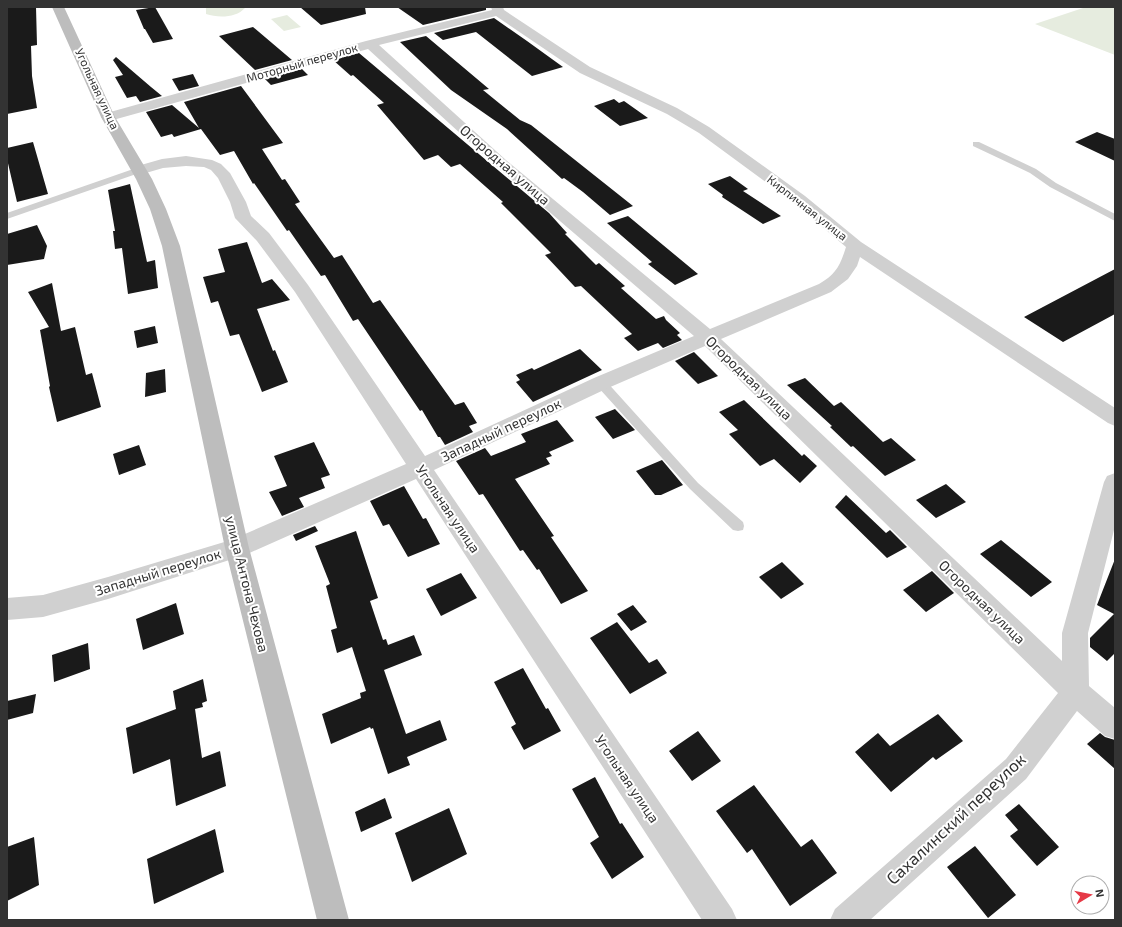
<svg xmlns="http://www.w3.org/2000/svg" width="1122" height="927" viewBox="0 0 1122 927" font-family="'Exo 2',sans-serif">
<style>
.green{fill:#e6ecdf}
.building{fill:#1a1a1a}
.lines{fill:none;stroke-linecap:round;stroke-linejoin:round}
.lane{fill:#d0d0d0;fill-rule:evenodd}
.street{fill:#d0d0d0;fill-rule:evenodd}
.secondary{fill:#bdbdbd;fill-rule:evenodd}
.labels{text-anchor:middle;stroke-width:4;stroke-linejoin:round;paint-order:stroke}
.far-street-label{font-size:12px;fill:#333;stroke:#fff}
.street-label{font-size:14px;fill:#333;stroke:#fff}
.near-street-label{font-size:17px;fill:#333;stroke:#fff}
</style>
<rect width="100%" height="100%" fill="#fff"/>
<!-- green -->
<path class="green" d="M 206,7 L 245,7 L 245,8 C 236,18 218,18 206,14 Z
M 1086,7 L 1115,7 L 1115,55 L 1035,24 Z
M 287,15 L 301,27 L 284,31 L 271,19 Z"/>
<!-- building -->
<path class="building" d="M 7,7 L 36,7 L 37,45 L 31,46 L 32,76 L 37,108 L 7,114 Z
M 155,7 L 173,39 L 153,43 L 145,29 L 144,29 L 136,10 Z
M 300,7 L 365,7 L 366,14 L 321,25 Z
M 397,7 L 486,7 L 486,10 L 423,25 Z
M 494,18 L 527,41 L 563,67 L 532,76 L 476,32 L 443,40 L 434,33 Z
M 253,27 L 292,60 L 255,70 L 219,36 Z
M 426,36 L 489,89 L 483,90 L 520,120 L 531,125 L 633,206 L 610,215 L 583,192 L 564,178 L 562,179 L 507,129 L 451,90 L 400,42 Z
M 359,53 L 549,213 L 567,233 L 565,234 L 596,265 L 599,263 L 625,286 L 621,288 L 656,319 L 664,316 L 666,320 L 680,333 L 677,335 L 682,340 L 663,348 L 658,343 L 638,351 L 624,338 L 632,334 L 581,286 L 575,287 L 545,255 L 551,253 L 501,203 L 503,202 L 460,164 L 451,167 L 438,155 L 424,160 L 377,105 L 384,103 L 353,75 L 351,76 L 333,60 Z
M 116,57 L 151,87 L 162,96 L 140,102 L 136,96 L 127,98 L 115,77 L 123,75 L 113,60 Z
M 302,69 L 308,75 L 271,85 L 265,79 Z
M 193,74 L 199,86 L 179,91 L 172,79 Z
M 241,86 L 283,143 L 262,149 L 282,180 L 285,179 L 300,202 L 295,204 L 334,258 L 342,255 L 373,303 L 380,300 L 455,405 L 464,402 L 477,423 L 469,426 L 473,432 L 445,445 L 440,437 L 438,437 L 422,410 L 420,411 L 358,319 L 353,321 L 325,275 L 321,276 L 289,230 L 287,231 L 254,183 L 253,184 L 234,151 L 220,155 L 201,129 L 174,137 L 172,134 L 161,137 L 146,112 L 172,105 L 199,128 L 184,102 Z
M 614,99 L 619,103 L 624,101 L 648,118 L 620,126 L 594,106 Z
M 1097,132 L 1115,139 L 1115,161 L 1075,142 Z
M 33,142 L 48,194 L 17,202 L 7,159 L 7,148 Z
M 730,176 L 748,189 L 743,191 L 781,216 L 763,224 L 722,197 L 723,195 L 708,184 Z
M 130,184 L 147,262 L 155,260 L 158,288 L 128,294 L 122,248 L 115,249 L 113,231 L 115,231 L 108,190 Z
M 628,216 L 698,274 L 675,285 L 648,264 L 652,262 L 607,223 Z
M 37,225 L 47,246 L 44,259 L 7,265 L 7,234 Z
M 247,242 L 262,283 L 272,279 L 290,300 L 257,309 L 273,351 L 275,350 L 288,382 L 262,392 L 239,334 L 230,336 L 218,301 L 211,303 L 203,277 L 225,272 L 218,249 Z
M 1115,269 L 1115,314 L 1063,342 L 1024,317 Z
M 52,283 L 61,331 L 75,327 L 86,375 L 92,373 L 101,407 L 57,422 L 49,387 L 50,386 L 40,330 L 49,327 L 28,292 Z
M 155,326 L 158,343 L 137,348 L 134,331 Z
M 580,349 L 602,370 L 533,402 L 516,382 L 520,380 L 516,375 L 532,368 L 534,370 Z
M 694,352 L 718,376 L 698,384 L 675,361 Z
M 165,369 L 166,392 L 145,397 L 146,373 Z
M 805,378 L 834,406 L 841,402 L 883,442 L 891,438 L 916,460 L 885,476 L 853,446 L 851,447 L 830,427 L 832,426 L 787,385 Z
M 744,400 L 802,456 L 804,454 L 817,466 L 800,483 L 774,459 L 760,466 L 729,434 L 738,430 L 719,412 Z
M 615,409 L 635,430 L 613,439 L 595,417 Z
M 557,420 L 574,441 L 549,452 L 552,456 L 546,458 L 550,464 L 515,479 L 554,536 L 551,537 L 588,591 L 561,604 L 539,569 L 537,570 L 523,550 L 520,551 L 483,494 L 479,495 L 456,461 L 485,448 L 491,456 L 526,442 L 521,434 Z
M 314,442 L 330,475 L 321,478 L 325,488 L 299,498 L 304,507 L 282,516 L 269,492 L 287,486 L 274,456 Z
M 139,445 L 146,465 L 119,475 L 113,454 Z
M 662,460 L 683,485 L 661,495 L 655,495 L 636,471 Z
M 946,484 L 966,502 L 936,518 L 916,500 Z
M 404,486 L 423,519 L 426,518 L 440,544 L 408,557 L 389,524 L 383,526 L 370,501 Z
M 846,495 L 886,533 L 890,530 L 907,547 L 887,558 L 835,507 Z
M 315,526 L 318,531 L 296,541 L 293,535 Z
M 356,531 L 378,598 L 370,601 L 383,640 L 386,639 L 388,645 L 414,635 L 422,655 L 384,670 L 406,734 L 440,720 L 447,740 L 407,757 L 410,765 L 388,774 L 373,728 L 371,729 L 370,727 L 331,744 L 322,714 L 361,698 L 360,693 L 366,691 L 352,647 L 337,653 L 331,630 L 337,628 L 326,586 L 330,584 L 315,546 Z
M 1001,540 L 1052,582 L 1031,597 L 980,554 Z
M 1115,559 L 1115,653 L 1107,661 L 1090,647 L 1090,638 L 1114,614 L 1097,605 Z
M 782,562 L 804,584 L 781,599 L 759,577 Z
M 932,571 L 954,593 L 926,612 L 903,590 Z
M 461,573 L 477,598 L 441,616 L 426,589 Z
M 176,603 L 184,634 L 143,650 L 136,619 Z
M 633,605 L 647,622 L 631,631 L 617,614 Z
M 617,622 L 649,663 L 657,659 L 667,673 L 630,694 L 590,638 Z
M 88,643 L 90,669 L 54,682 L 52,655 Z
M 523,668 L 546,709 L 548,708 L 561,731 L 524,750 L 511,727 L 516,724 L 494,682 Z
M 203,679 L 207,701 L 202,703 L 203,707 L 195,709 L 202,758 L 220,751 L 226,786 L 176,806 L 170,759 L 133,774 L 126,728 L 176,709 L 173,691 Z
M 36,694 L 33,713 L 7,720 L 7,701 Z
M 938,714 L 963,741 L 936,760 L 933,757 L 891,792 L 855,752 L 878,733 L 890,746 Z
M 698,731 L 721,761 L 692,781 L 669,751 Z
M 1100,733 L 1105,737 L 1115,740 L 1115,769 L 1087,744 Z
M 595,777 L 620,824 L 622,823 L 644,857 L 612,879 L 590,843 L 599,837 L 572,789 Z
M 754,785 L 801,847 L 812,839 L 837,873 L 790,906 L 752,849 L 747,853 L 716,811 Z
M 385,798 L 392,818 L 361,832 L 355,812 Z
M 1019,804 L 1059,847 L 1037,866 L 1010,836 L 1018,830 L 1005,815 Z
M 449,808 L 467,854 L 412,882 L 395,833 Z
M 215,829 L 224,872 L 154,904 L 147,859 Z
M 34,837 L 39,885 L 7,901 L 7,847 Z
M 975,846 L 1016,895 L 988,918 L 947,867 Z"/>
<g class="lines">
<!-- lane -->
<path class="lane" d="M 973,142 L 979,142 L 1036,169 L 1056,183 L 1115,214 L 1115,221 L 1050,187 L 1030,173 L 973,146 Z
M 139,167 L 142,168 L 143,170 L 142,172 L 7,219 L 7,213 Z
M 601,379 L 605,380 L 698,483 L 743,522 L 744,526 L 743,530 L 738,531 L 733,530 L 690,489 L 597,386 L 596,383 L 597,380 Z"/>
<!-- street -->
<path class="street" d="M 491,7 L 503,7 L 504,10 L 590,67 L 677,108 L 709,127 L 805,196 L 861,242 L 1115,408 L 1115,426 L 1108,423 L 860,257 L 857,266 L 848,279 L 831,292 L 721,339 L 1062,661 L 1062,633 L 1104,482 L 1107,476 L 1115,473 L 1115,526 L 1088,633 L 1089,686 L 1115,708 L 1115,739 L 1105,736 L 1077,711 L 1026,779 L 870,920 L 830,920 L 835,909 L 1006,759 L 1058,693 L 705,346 L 608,388 L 434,470 L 732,909 L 737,920 L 702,920 L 416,479 L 245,555 L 108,599 L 43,617 L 7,620 L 7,598 L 43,595 L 108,577 L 231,540 L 406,464 L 295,292 L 257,241 L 235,218 L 230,202 L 218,178 L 211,170 L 204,167 L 186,166 L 163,168 L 139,175 L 134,173 L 131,170 L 134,167 L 162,159 L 186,156 L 212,160 L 221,164 L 230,173 L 246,202 L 251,216 L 269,233 L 308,285 L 425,456 L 594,378 L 694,336 L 497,167 L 368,49 L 113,120 L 108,121 L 103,120 L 101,117 L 103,114 L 366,41 L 492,10 ZM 496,16 L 580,73 L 667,114 L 699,133 L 793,202 L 846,247 C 840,266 836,274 819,284 L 710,329 L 507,161 L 379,45 Z"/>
<!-- secondary -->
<path class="secondary" d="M 52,7 L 64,7 L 115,117 L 152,179 L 166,209 L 180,246 L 249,548 L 349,920 L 317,920 L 225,548 L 162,246 L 150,209 L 136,179 L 101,117 Z"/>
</g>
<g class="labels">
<!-- far-street labels -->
<g class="far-street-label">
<text transform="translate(302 63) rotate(-16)" y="4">Моторный переулок</text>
<text transform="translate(97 89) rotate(65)" y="4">Угольная улица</text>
<text transform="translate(807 208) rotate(38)" y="4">Кирпичная улица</text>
</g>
<!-- street labels -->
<g class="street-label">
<text transform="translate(505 165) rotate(41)" y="5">Огородная улица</text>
<text transform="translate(749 378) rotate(44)" y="5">Огородная улица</text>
<text transform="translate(501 430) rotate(-25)" y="5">Западный переулок</text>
<text transform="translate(448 509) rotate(56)" y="5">Угольная улица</text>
<text transform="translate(158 572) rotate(-17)" y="5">Западный переулок</text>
<text transform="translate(247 584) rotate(76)" y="5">улица Антона Чехова</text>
<text transform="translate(982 602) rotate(44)" y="5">Огородная улица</text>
<text transform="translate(627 779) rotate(56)" y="5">Угольная улица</text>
</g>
<!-- near-street labels -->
<g class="near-street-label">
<text transform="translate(956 819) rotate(-43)" y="6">Сахалинский переулок</text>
</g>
</g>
<!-- border -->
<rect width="1122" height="927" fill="none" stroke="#333333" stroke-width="16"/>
<!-- north arrow -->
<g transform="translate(1090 895) rotate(80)"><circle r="19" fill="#ffffff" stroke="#adadad"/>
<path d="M0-3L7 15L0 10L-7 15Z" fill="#e63946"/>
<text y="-6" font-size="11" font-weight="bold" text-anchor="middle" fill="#333333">N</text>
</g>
</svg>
